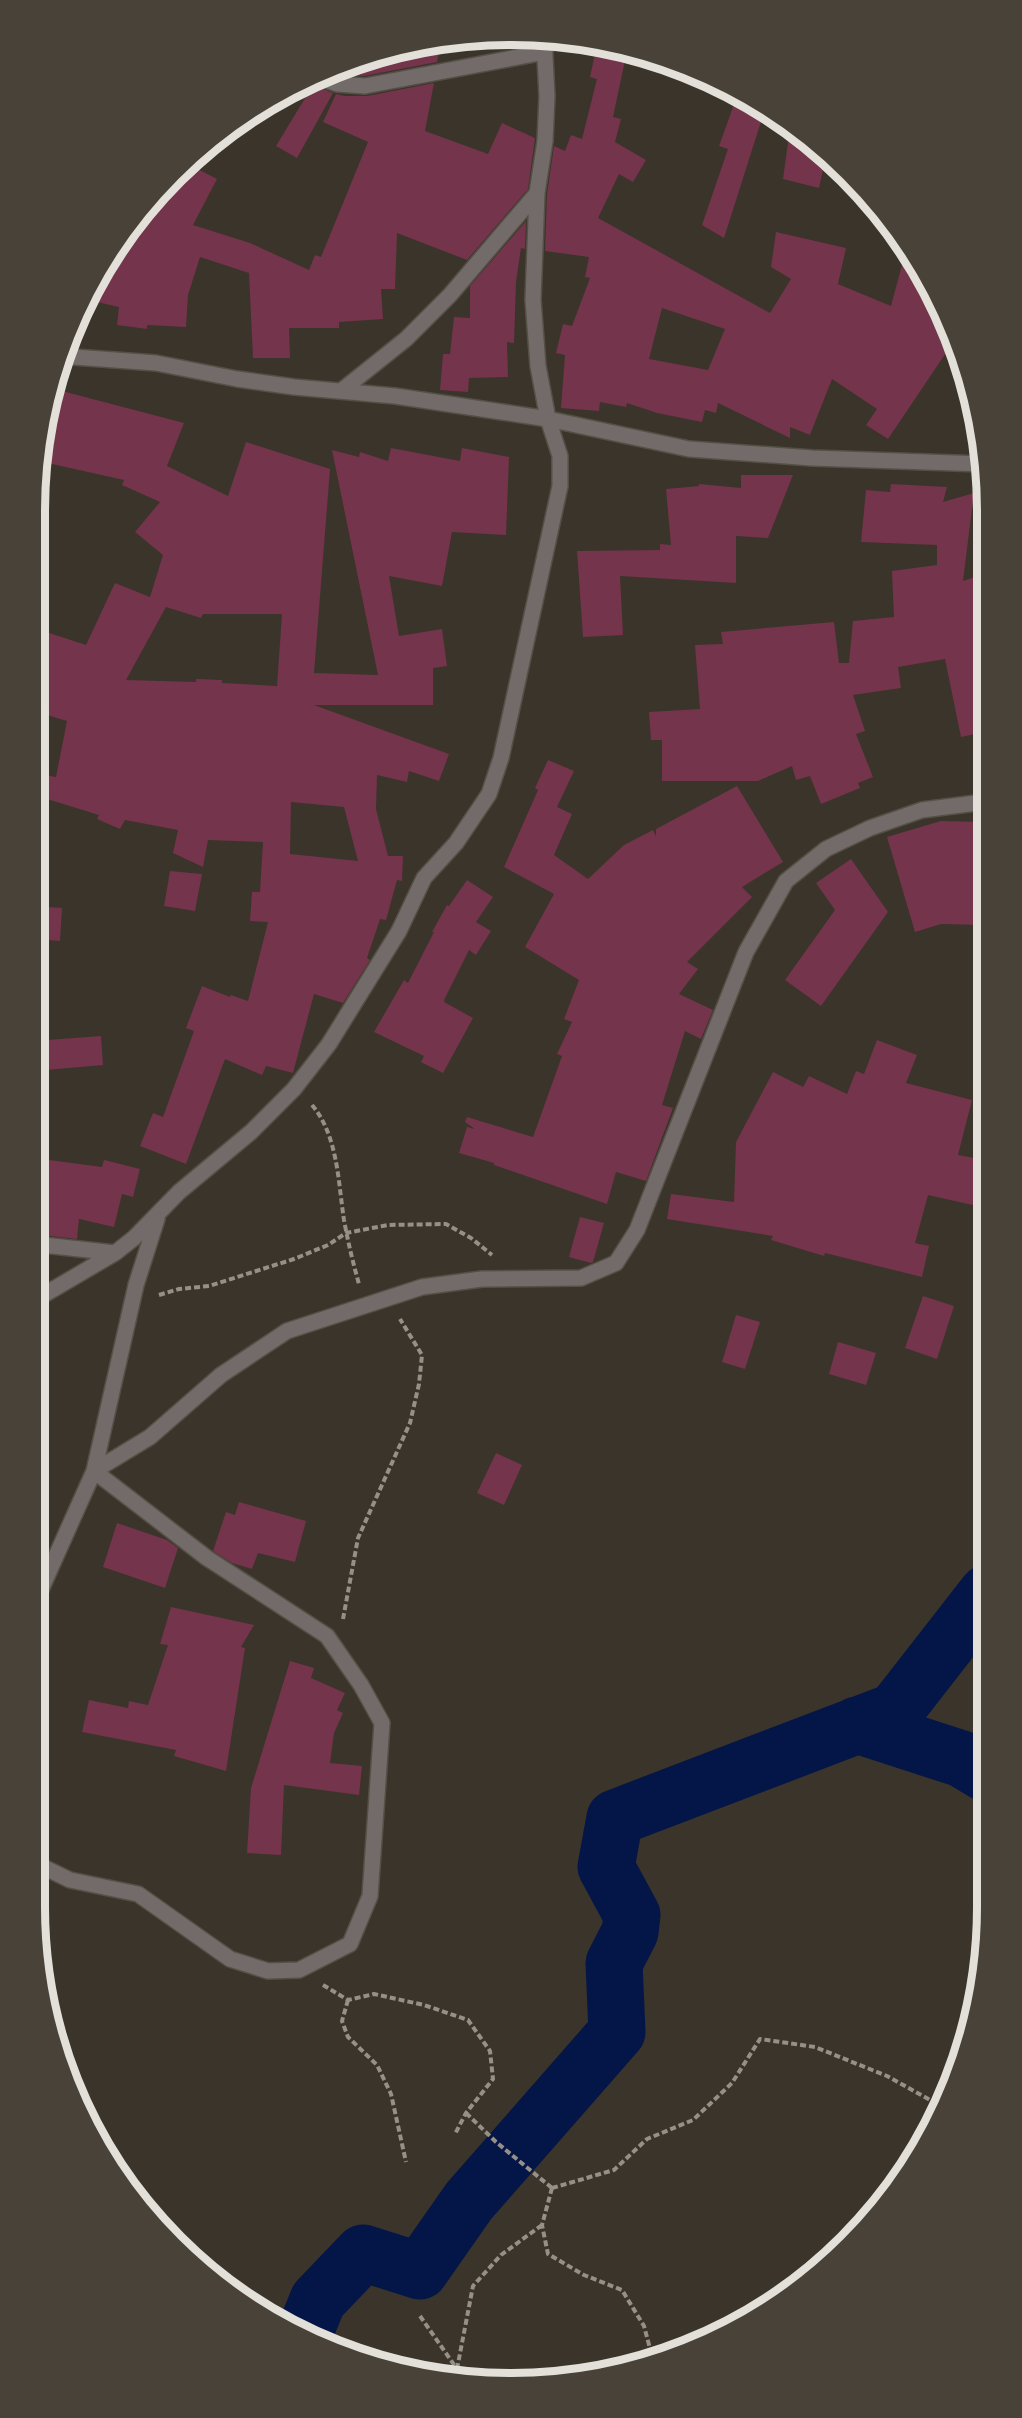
<svg xmlns="http://www.w3.org/2000/svg" width="1022" height="2418" viewBox="0 0 1022 2418" font-family="'PT Sans Narrow',sans-serif">
<style>
.lines{fill:none;stroke-linecap:round;stroke-linejoin:round}
.river{stroke:#041647;stroke-width:57}
.building{fill:#74344b;fill-rule:evenodd}
.minor-casing{stroke:#555046;stroke-width:18}
.path{stroke:#959088;stroke-width:4;stroke-dasharray:6 3;stroke-linecap:butt}
.minor{stroke:#726b6a;stroke-width:15}
.rim{fill:none;stroke:#e3e0d9;stroke-width:8}
</style>
<rect width="100%" height="100%" fill="#3a342a"/>
<g class="lines">
<!-- river -->
<path class="river" d="M 857,1725 L 962,1759 L 987,1774
M 305,2332 L 318,2300 L 363,2253 L 420,2271 L 469,2201 L 617,2032 L 614,1963 L 630,1932 L 632,1915 L 606,1867 L 615,1818 L 895,1711 L 987,1593"/>
</g>
<!-- building -->
<path class="building" d="M 441,42 L 437,62 L 364,76 L 352,75 L 355,67 L 368,71 L 370,57 L 388,51 Z
M 597,44 L 627,51 L 613,117 L 621,119 L 615,142 L 646,160 L 633,182 L 619,174 L 598,218 L 770,313 L 791,279 L 771,267 L 776,232 L 846,248 L 838,284 L 891,306 L 906,250 L 951,328 L 954,341 L 888,439 L 866,425 L 877,409 L 832,379 L 810,435 L 790,427 L 790,438 L 718,403 L 716,413 L 705,410 L 702,422 L 657,413 L 627,403 L 626,407 L 600,402 L 599,411 L 561,408 L 565,355 L 556,353 L 563,324 L 572,326 L 590,278 L 585,277 L 589,257 L 545,251 L 547,194 L 554,146 L 565,151 L 571,135 L 582,139 L 597,79 L 590,77 ZM 662,308 L 725,329 L 708,370 L 649,359 Z
M 434,83 L 425,131 L 488,154 L 502,123 L 535,138 L 528,189 L 467,260 L 397,233 L 395,289 L 381,289 L 383,319 L 339,322 L 339,328 L 289,328 L 290,358 L 253,358 L 249,273 L 200,257 L 188,295 L 186,327 L 147,325 L 147,329 L 117,325 L 119,307 L 93,301 L 100,270 L 153,197 L 188,164 L 217,179 L 193,225 L 250,243 L 309,270 L 315,255 L 321,257 L 368,142 L 323,122 L 336,94 L 345,96 L 367,96 Z
M 313,85 L 333,93 L 297,158 L 276,146 Z
M 737,96 L 765,109 L 724,238 L 702,225 L 728,149 L 719,146 Z
M 790,128 L 825,161 L 819,188 L 783,179 Z
M 526,221 L 525,249 L 521,248 L 516,282 L 514,343 L 507,342 L 508,377 L 469,378 L 468,392 L 440,390 L 443,354 L 450,354 L 454,317 L 470,318 L 470,286 Z
M 62,391 L 184,423 L 167,466 L 228,496 L 246,442 L 330,469 L 314,673 L 378,675 L 332,450 L 359,457 L 360,452 L 388,461 L 391,448 L 460,461 L 462,448 L 509,457 L 506,535 L 452,532 L 442,586 L 389,576 L 399,636 L 442,629 L 447,666 L 433,668 L 433,705 L 314,705 L 449,754 L 439,781 L 409,771 L 407,782 L 377,775 L 376,809 L 388,856 L 403,856 L 402,881 L 397,880 L 386,920 L 380,919 L 367,958 L 370,960 L 343,1003 L 314,994 L 293,1073 L 266,1066 L 262,1075 L 225,1059 L 186,1164 L 140,1146 L 153,1113 L 163,1117 L 194,1031 L 186,1028 L 202,986 L 230,997 L 231,995 L 248,1001 L 268,922 L 250,921 L 252,892 L 260,892 L 263,842 L 208,840 L 203,867 L 173,853 L 178,830 L 125,820 L 120,829 L 97,819 L 99,815 L 34,795 L 34,773 L 56,777 L 67,721 L 34,711 L 34,628 L 86,645 L 115,583 L 150,597 L 163,555 L 135,532 L 160,502 L 122,485 L 124,480 L 43,462 L 47,433 L 50,434 ZM 166,607 L 201,618 L 203,614 L 282,614 L 277,686 L 222,683 L 222,680 L 196,679 L 196,682 L 126,680 ZM 291,802 L 344,807 L 358,861 L 290,854 Z
M 741,475 L 793,475 L 768,538 L 736,536 L 736,583 L 620,576 L 623,635 L 583,637 L 577,551 L 660,550 L 660,544 L 671,545 L 666,489 L 699,486 L 699,484 L 741,488 Z
M 891,484 L 947,487 L 943,502 L 974,493 L 963,581 L 984,574 L 984,670 L 974,673 L 984,720 L 984,732 L 961,737 L 945,659 L 898,667 L 901,688 L 853,695 L 865,731 L 856,734 L 873,777 L 858,783 L 860,788 L 821,804 L 810,776 L 796,780 L 792,766 L 758,781 L 662,781 L 662,740 L 651,740 L 649,712 L 700,709 L 695,645 L 723,644 L 721,632 L 834,622 L 839,663 L 849,663 L 853,621 L 894,617 L 892,571 L 937,565 L 937,545 L 861,542 L 866,490 L 890,492 Z
M 548,760 L 574,771 L 557,807 L 572,814 L 554,855 L 588,879 L 624,845 L 653,830 L 656,836 L 656,829 L 737,786 L 783,862 L 742,887 L 752,897 L 687,962 L 698,969 L 679,994 L 713,1010 L 701,1039 L 685,1031 L 662,1105 L 673,1108 L 646,1181 L 616,1172 L 607,1204 L 494,1165 L 494,1163 L 459,1153 L 467,1127 L 475,1129 L 465,1122 L 467,1117 L 533,1137 L 562,1056 L 557,1054 L 572,1022 L 564,1019 L 579,980 L 525,947 L 554,894 L 504,867 L 538,790 L 535,788 Z
M 941,821 L 984,822 L 985,925 L 941,924 L 915,932 L 887,837 Z
M 851,859 L 888,912 L 821,1006 L 785,980 L 835,910 L 816,883 Z
M 170,871 L 202,874 L 195,911 L 164,906 Z
M 467,880 L 493,897 L 476,922 L 491,931 L 476,955 L 469,950 L 445,998 L 444,1002 L 473,1018 L 443,1073 L 421,1062 L 424,1056 L 374,1032 L 404,980 L 408,983 L 434,932 L 432,932 L 447,905 L 449,906 Z
M 34,906 L 62,908 L 60,941 L 34,939 Z
M 101,1036 L 103,1065 L 34,1071 L 34,1041 Z
M 877,1040 L 917,1055 L 906,1083 L 972,1100 L 958,1155 L 985,1160 L 986,1208 L 928,1195 L 915,1243 L 929,1246 L 922,1277 L 825,1253 L 824,1256 L 771,1240 L 773,1236 L 667,1219 L 671,1194 L 734,1202 L 736,1142 L 773,1072 L 803,1087 L 809,1076 L 847,1094 L 856,1071 L 864,1074 Z
M 34,1158 L 102,1167 L 104,1160 L 140,1169 L 133,1197 L 122,1194 L 114,1227 L 79,1219 L 77,1239 L 34,1234 Z
M 580,1217 L 604,1223 L 593,1262 L 591,1263 L 569,1257 Z
M 923,1296 L 954,1306 L 937,1359 L 905,1348 Z
M 736,1315 L 760,1322 L 745,1369 L 722,1362 Z
M 838,1342 L 876,1353 L 866,1385 L 829,1374 Z
M 496,1453 L 522,1465 L 504,1505 L 477,1493 Z
M 239,1502 L 306,1521 L 295,1562 L 258,1553 L 252,1569 L 232,1563 L 213,1551 L 226,1512 L 235,1515 Z
M 117,1523 L 167,1540 L 178,1548 L 165,1588 L 103,1567 Z
M 171,1607 L 254,1625 L 241,1647 L 245,1648 L 226,1771 L 174,1756 L 176,1750 L 82,1732 L 89,1700 L 128,1708 L 129,1701 L 148,1705 L 168,1645 L 160,1644 Z
M 290,1661 L 314,1668 L 311,1678 L 345,1693 L 337,1710 L 343,1713 L 334,1733 L 330,1763 L 362,1766 L 359,1795 L 284,1785 L 281,1855 L 247,1853 L 251,1788 Z"/>
<g class="lines">
<defs>
<path id="minor" d="M 318,77 L 337,84 L 365,86 L 545,52
M 60,356 L 156,363 L 237,379 L 294,387 L 395,396 L 502,412 L 548,419 L 689,449 L 812,458 L 983,464
M 341,391 L 406,339 L 450,295 L 537,193
M 35,1244 L 115,1253
M 35,1300 L 115,1253 L 134,1238 L 179,1192 L 251,1132 L 294,1089 L 329,1044 L 399,931 L 424,878 L 456,843 L 489,794 L 501,758 L 560,486 L 560,456 L 548,419 L 538,366 L 533,300 L 537,193 L 545,141 L 547,96 L 544,38
M 35,1603 L 94,1471 L 136,1285 L 157,1219
M 35,1863 L 70,1880 L 138,1894 L 230,1959 L 268,1971 L 299,1970 L 350,1944 L 370,1896 L 382,1723 L 361,1685 L 327,1636 L 207,1558 L 94,1471 L 150,1437 L 221,1375 L 287,1331 L 422,1287 L 482,1279 L 581,1278 L 616,1263 L 637,1230 L 746,952 L 786,881 L 826,849 L 870,828 L 922,810 L 984,802"/>
</defs>
<!-- minor casing -->
<use href="#minor" class="minor-casing"/>
<!-- path -->
<path class="path" d="M 312,1105 C 338,1136 338,1181 344,1220 C 348,1242 353,1263 359,1284
M 159,1295 L 179,1289 L 209,1286 L 294,1259 L 328,1245 L 346,1233 L 388,1225 L 446,1224 L 471,1238 L 492,1255
M 343,1619 L 358,1538 L 410,1423 L 419,1384 L 422,1355 L 400,1319
M 323,1985 L 348,2000 L 374,1994 L 424,2005 L 468,2020 L 490,2051 L 493,2079 L 466,2113 L 455,2134
M 348,2000 L 342,2021 L 348,2037 L 377,2065 L 391,2094 L 406,2162
M 466,2113 L 496,2142 L 552,2188
M 552,2188 L 614,2170 L 647,2139 L 693,2120 L 732,2083 L 760,2039 L 815,2047 L 887,2076 L 941,2106
M 552,2188 L 542,2225 L 548,2254 L 584,2275 L 622,2290 L 644,2326 L 652,2356
M 420,2316 L 464,2379
M 457,2369 L 473,2286 L 501,2255 L 542,2225"/>
<!-- minor -->
<use href="#minor" class="minor"/>
</g>
<!-- crop -->
<path d="M0 0H1022V2418H0ZM511 45H511A466 466 0 0 1 977 511V1907A466 466 0 0 1 511 2373H511A466 466 0 0 1 45 1907V511A466 466 0 0 1 511 45Z" fill="#484238" fill-rule="evenodd"/>
<path class="rim" d="M511 45H511A466 466 0 0 1 977 511V1907A466 466 0 0 1 511 2373H511A466 466 0 0 1 45 1907V511A466 466 0 0 1 511 45Z"/>
</svg>
